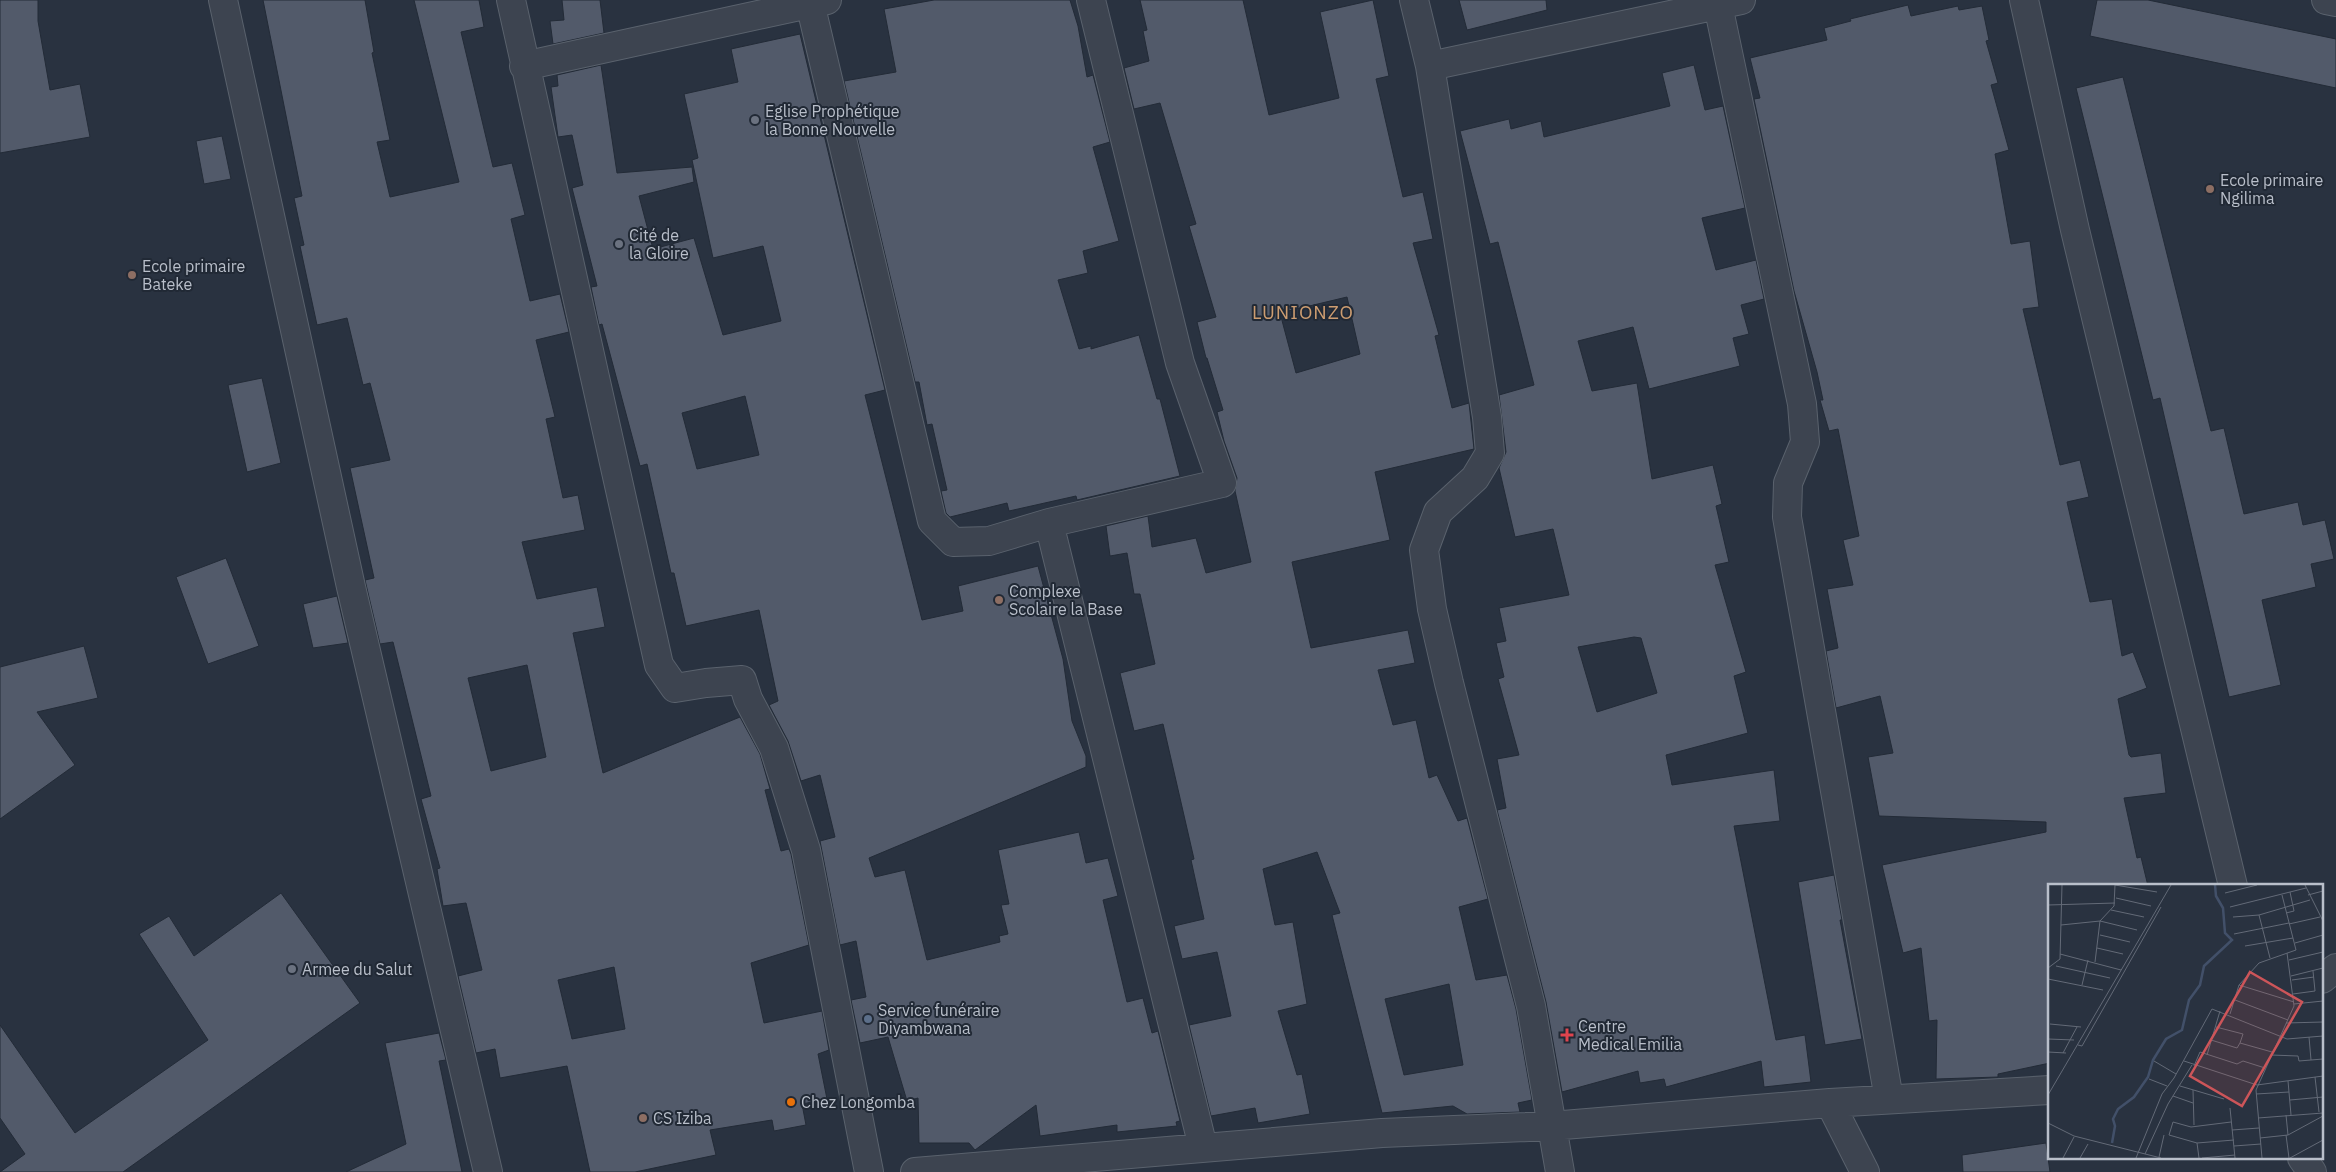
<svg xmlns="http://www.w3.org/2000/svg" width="2336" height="1172" viewBox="0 0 2336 1172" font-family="'IBM Plex Sans',sans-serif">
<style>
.building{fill:#525a6a;stroke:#232b37;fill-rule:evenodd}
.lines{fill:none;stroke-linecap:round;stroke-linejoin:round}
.minor-casing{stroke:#5a626d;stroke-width:30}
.minor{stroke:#3d4450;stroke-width:28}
.worship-dot{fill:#6b7280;stroke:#212935;stroke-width:2}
.education-dot{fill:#8d6e63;stroke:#212935;stroke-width:2}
.service-dot{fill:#5c6f8a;stroke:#212935;stroke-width:2}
.health-dot{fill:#e0444e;stroke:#212935;stroke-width:2}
.food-dot{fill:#e8710a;stroke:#212935;stroke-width:2}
.labels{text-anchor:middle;stroke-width:4;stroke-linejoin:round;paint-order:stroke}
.poi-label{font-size:16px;fill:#b9bfca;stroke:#212935;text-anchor:start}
.quarter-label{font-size:19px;letter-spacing:1px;fill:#cd9d71;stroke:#212935}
.inset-river{fill:none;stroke:#425069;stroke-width:2.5}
.inset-road{fill:none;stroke:#636a77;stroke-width:1}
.view{fill:#cd5559;fill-opacity:0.15;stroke:#cd5559;stroke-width:2.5}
.inset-edge{fill:none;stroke:#b9bfca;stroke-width:2.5}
</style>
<rect width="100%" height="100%" fill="#293240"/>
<!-- building -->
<path class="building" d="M 0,0 L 38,0 L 38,21 L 50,90 L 80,84 L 90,137 L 0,153 Z
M 263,0 L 365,0 L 374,52 L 372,53 L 390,140 L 377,142 L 390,197 L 459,182 L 414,0 L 479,0 L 484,27 L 461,32 L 493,167 L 512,163 L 525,215 L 511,219 L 530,301 L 560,294 L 569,332 L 536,340 L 555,417 L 546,419 L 563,498 L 578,495 L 585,530 L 522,542 L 537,599 L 597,587 L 605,627 L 573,633 L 603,773 L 740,717 L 760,754 L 770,789 L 765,790 L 781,851 L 789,849 L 791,854 L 809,945 L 751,963 L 764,1023 L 822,1011 L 829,1050 L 818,1054 L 827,1099 L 802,1104 L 806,1125 L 774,1131 L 772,1120 L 710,1130 L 716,1155 L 635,1172 L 590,1172 L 567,1066 L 500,1078 L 495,1049 L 476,1053 L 458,976 L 482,970 L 466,903 L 443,906 L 437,869 L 440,868 L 421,799 L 431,796 L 393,642 L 380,644 L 365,580 L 374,578 L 350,468 L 390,460 L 370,383 L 363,385 L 347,318 L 317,325 L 300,246 L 304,245 L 294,198 L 302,196 ZM 527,665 L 546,757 L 491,771 L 468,678 ZM 614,967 L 625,1029 L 572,1039 L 558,980 Z
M 562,0 L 600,0 L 604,33 L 553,44 L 550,21 L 564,20 Z
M 934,0 L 1070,0 L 1078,26 L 1087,77 L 1093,75 L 1110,142 L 1093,147 L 1119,241 L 1083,251 L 1088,273 L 1058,280 L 1079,349 L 1091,346 L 1091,349 L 1139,335 L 1157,399 L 1160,399 L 1180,476 L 1077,500 L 1076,496 L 1009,511 L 1007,503 L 950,517 L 946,513 L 941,491 L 947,490 L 932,424 L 927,425 L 919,382 L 915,382 L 844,81 L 896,72 L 884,9 Z
M 1140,0 L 1243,0 L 1269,115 L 1339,98 L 1320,12 L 1373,0 L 1389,76 L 1376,79 L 1403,197 L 1423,192 L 1433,239 L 1413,243 L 1439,335 L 1435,336 L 1452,408 L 1469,403 L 1474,449 L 1375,472 L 1390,540 L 1292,562 L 1311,648 L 1408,630 L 1415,663 L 1378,670 L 1393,725 L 1416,720 L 1429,778 L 1437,775 L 1458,821 L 1467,818 L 1488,899 L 1459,907 L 1476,980 L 1507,975 L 1516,1009 L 1532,1100 L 1518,1103 L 1520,1112 L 1467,1114 L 1453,1106 L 1382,1113 L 1332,915 L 1340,913 L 1317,852 L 1263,869 L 1275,925 L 1293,922 L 1307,1004 L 1278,1011 L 1297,1075 L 1302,1074 L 1310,1114 L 1258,1123 L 1255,1108 L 1211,1116 L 1189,1025 L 1231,1016 L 1217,952 L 1182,959 L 1174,926 L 1204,919 L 1191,860 L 1194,859 L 1163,724 L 1134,731 L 1120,673 L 1155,664 L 1140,594 L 1134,594 L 1127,553 L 1110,556 L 1106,526 L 1148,516 L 1152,547 L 1196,538 L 1206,573 L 1251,562 L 1235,491 L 1237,478 L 1224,441 L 1217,412 L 1223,410 L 1207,358 L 1206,358 L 1197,322 L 1216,317 L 1189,226 L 1196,224 L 1160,103 L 1134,109 L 1124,68 L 1149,61 L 1143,31 L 1147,30 ZM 1347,297 L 1360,354 L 1296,373 L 1280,313 ZM 1449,984 L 1463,1065 L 1404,1075 L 1385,999 Z
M 1459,0 L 1546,0 L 1547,10 L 1467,30 Z
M 2097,0 L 2148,0 L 2336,39 L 2336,88 L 2090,36 Z
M 1908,5 L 1911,16 L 1958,6 L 1959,10 L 1982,6 L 1989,40 L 1986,41 L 1998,83 L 1991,85 L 2009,150 L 1995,154 L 2011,244 L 2030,241 L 2039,307 L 2023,309 L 2060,465 L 2080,460 L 2089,497 L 2067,502 L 2090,602 L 2112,599 L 2122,656 L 2133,652 L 2147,688 L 2118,699 L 2129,755 L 2131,757 L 2161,753 L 2166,793 L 2124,798 L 2137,858 L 2141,857 L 2148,886 L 2050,886 L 2050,1063 L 1998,1074 L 1998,1077 L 1936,1079 L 1937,1020 L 1929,1021 L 1921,948 L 1903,953 L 1882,865 L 2046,832 L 2046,822 L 1879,816 L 1868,757 L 1893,753 L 1880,696 L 1836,708 L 1826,651 L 1838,648 L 1827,589 L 1853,585 L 1843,540 L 1859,536 L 1838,429 L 1829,431 L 1820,400 L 1823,400 L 1817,372 L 1794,291 L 1754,99 L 1760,98 L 1750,58 L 1827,40 L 1824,28 L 1851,21 L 1850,19 Z
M 800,34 L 885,390 L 865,395 L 922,620 L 963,611 L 958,586 L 1038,566 L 1063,659 L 1072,721 L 1086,756 L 1086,767 L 869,858 L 875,877 L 905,870 L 927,960 L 1000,942 L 999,936 L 1008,934 L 1001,905 L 1009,904 L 998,850 L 1079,832 L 1086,863 L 1108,858 L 1118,896 L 1103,900 L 1127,1002 L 1143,998 L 1152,1033 L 1158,1031 L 1180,1121 L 1176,1122 L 1177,1126 L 1117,1132 L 1117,1125 L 1040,1136 L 1036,1105 L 975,1150 L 969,1143 L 919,1143 L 918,1098 L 907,1101 L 888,1037 L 860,1043 L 851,1000 L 866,997 L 856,941 L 840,945 L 820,841 L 835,837 L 820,775 L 801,781 L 788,741 L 769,705 L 778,701 L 759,610 L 686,626 L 674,573 L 671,573 L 647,464 L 640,466 L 602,324 L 599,325 L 591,287 L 597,286 L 572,188 L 583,185 L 572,135 L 558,137 L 551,87 L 558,86 L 557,75 L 601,65 L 617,173 L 692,167 L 694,182 L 639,196 L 653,249 L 694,238 L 723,335 L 781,321 L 763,246 L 713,258 L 692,160 L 698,158 L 684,94 L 738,82 L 731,49 ZM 745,396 L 759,455 L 697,469 L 682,413 Z
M 1694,65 L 1705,110 L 1723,106 L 1745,208 L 1702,218 L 1716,270 L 1756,260 L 1764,299 L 1741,305 L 1749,334 L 1733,338 L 1740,366 L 1649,389 L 1633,327 L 1578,341 L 1592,391 L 1637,383 L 1652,479 L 1713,465 L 1722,504 L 1716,506 L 1729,562 L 1715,565 L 1746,672 L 1734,676 L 1748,733 L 1666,755 L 1672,785 L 1774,770 L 1780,821 L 1734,826 L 1776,1040 L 1805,1035 L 1811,1082 L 1764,1087 L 1761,1061 L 1666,1087 L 1664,1079 L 1640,1083 L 1638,1071 L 1562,1092 L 1546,1002 L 1497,810 L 1506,808 L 1497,759 L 1519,755 L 1498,679 L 1504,677 L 1496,643 L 1506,641 L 1499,608 L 1569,595 L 1553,529 L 1515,537 L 1499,468 L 1506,452 L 1499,395 L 1534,385 L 1498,242 L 1490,244 L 1460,131 L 1509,119 L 1511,129 L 1541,121 L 1544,137 L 1670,106 L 1662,73 ZM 1634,637 L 1641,638 L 1657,693 L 1597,712 L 1578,647 Z
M 2123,77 L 2211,431 L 2224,428 L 2244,514 L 2298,502 L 2303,525 L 2325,520 L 2334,559 L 2311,564 L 2316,587 L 2262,600 L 2281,685 L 2229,697 L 2160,398 L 2153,400 L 2076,88 Z
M 222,136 L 231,179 L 204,184 L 196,141 Z
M 262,378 L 281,463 L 247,472 L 228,385 Z
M 226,558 L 259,646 L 208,664 L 176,577 Z
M 337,596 L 348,643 L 313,648 L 303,604 Z
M 84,646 L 98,698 L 37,712 L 75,765 L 0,819 L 0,667 Z
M 1834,875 L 1842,920 L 1840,920 L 1862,1039 L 1825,1045 L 1798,882 Z
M 281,893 L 360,1003 L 123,1172 L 0,1172 L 25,1154 L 0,1118 L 0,1025 L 75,1133 L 208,1040 L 139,934 L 169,916 L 194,956 Z
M 439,1033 L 446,1060 L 439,1061 L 462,1172 L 346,1172 L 406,1144 L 385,1043 Z
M 2046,1143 L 2050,1172 L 1963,1172 L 1962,1155 Z"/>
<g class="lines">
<defs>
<path id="minor" d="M 223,0 L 351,587 L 488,1172
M 511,0 L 659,665 L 675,688 L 706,683 L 742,680 L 748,699 L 774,748 L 806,850 L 869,1172
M 1091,0 L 1180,363 L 1222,483 L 1049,523 L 1203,1147
M 1414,0 L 1430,66 L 1487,417 L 1490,453 L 1475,478 L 1438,512 L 1424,550 L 1432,609 L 1449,683 L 1531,1006 L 1560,1172
M 2024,0 L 2075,230 L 2233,886
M 2326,0 L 2336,2
M 810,3 L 932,521 L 953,542 L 989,541 L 1049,523
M 1718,5 L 1802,404 L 1805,442 L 1788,483 L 1787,517 L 1889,1099
M 524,66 L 827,0
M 1430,66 L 1741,0
M 2322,979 L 2336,968
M 1830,1103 L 1865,1172
M 2302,1158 L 2312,1172
M 915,1172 L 1382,1133 L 1551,1126 L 1830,1103 L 2050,1090"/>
</defs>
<!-- minor casing -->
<use href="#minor" class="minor-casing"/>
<!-- minor -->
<use href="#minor" class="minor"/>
</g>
<!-- markers -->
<g class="worship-dot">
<circle cx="755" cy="120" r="5"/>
<circle cx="619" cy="244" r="5"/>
<circle cx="292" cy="969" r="5"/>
</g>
<g class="education-dot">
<circle cx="2210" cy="189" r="5"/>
<circle cx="132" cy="275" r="5"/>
<circle cx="999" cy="600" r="5"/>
<circle cx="643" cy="1118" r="5"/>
</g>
<circle class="service-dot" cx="868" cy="1019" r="5"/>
<path class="health-dot" d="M1564.5 1027.5h5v5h5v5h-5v5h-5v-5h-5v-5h5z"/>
<circle class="food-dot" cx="791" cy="1102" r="5"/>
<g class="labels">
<!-- poi labels -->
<g class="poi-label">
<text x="765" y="117">Eglise Prophétique<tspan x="765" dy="18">la Bonne Nouvelle</tspan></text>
<text x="2220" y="186">Ecole primaire<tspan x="2220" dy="18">Ngilima</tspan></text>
<text x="629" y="241">Cité de<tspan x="629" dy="18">la Gloire</tspan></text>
<text x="142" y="272">Ecole primaire<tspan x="142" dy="18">Bateke</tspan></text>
<text x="1009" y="597">Complexe<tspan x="1009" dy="18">Scolaire la Base</tspan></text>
<text x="302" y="975">Armee du Salut</text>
<text x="878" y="1016">Service funéraire<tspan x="878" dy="18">Diyambwana</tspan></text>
<text x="1578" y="1032">Centre<tspan x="1578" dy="18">Medical Emilia</tspan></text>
<text x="801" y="1108">Chez Longomba</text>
<text x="653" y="1124">CS Iziba</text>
</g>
<!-- quarter labels -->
<g class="quarter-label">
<text x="1303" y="319">LUNIONZO</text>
</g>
</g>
<!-- overview -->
<g transform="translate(2048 884)">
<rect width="275" height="275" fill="#293240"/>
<path class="inset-river" d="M 64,259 L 67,242 L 65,235 L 70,225 L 86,213 L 100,193 L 105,176 L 118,155 L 134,146 L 141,116 L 152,101 L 156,82 L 184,56 L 177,49 L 175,24 L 168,12 L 167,1"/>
<path class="inset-road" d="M 67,1 L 109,8M 257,1 L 275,37M 177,9 L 209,1M 260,11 L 275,7M 68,14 L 103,22M 0,21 L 67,19M 182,23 L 258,4M 63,26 L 96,33M 238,29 L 246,27 L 242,8M 211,31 L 222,74M 185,33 L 211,31 L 262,16M 241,40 L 272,33M 13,41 L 52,37 L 66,22 L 67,1M 186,50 L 241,39M 52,51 L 82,58M 247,59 L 275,51M 197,62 L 245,54M 49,64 L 75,70M 12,70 L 73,86M 241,76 L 275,68M 47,78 L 52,37 L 89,46M 8,82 L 62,94M 0,84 L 12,75 L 14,1M 243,92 L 275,84M 0,95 L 55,106M 244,96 L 266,93M 34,101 L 40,76M 191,101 L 246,118M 245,110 L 267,107 L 265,87M 187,116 L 240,136M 246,120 L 275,117M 182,130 L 191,101 L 211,79 L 248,66 L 234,11M 238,139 L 275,138M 2,140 L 33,143M 168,143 L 195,150 L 192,159 L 224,168M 261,153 L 263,176M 0,155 L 26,156M 163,156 L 189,164 L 192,159M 30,161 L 34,162 L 113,23M 0,168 L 18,169M 15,169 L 29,143M 159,171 L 172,127M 223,171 L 250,172 L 251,177 L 275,175M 106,177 L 128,190M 136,177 L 209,201 L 275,192M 146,182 L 152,168 L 189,180 L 195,177 L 217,184M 267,193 L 271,228M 101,195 L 119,202M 240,197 L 243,231M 132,202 L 176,215M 145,206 L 146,241M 208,210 L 241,208M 0,211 L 123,1M 125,212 L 145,219M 242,216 L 275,213M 182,224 L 187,274M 238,231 L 240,251M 210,234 L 275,229M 183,238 L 143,243 L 125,238 L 121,251 L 149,259 L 186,256M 0,239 L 26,252 L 113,274M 184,246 L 211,244M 238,251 L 241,274M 212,254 L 240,251 L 275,232M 149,259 L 151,274M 186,262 L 213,260M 97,270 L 120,220 L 144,181M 111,273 L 116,251M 15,274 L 26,253M 32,274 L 40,260M 88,274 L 114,210 L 126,194 L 164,125 L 239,155 L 275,152M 154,274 L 187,271M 214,274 L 208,206 L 246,122 L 239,69M 242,274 L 275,256"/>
<path class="view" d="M 202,88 L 254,118 L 194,222 L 142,192 Z"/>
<rect width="275" height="275" class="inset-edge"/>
</g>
</svg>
